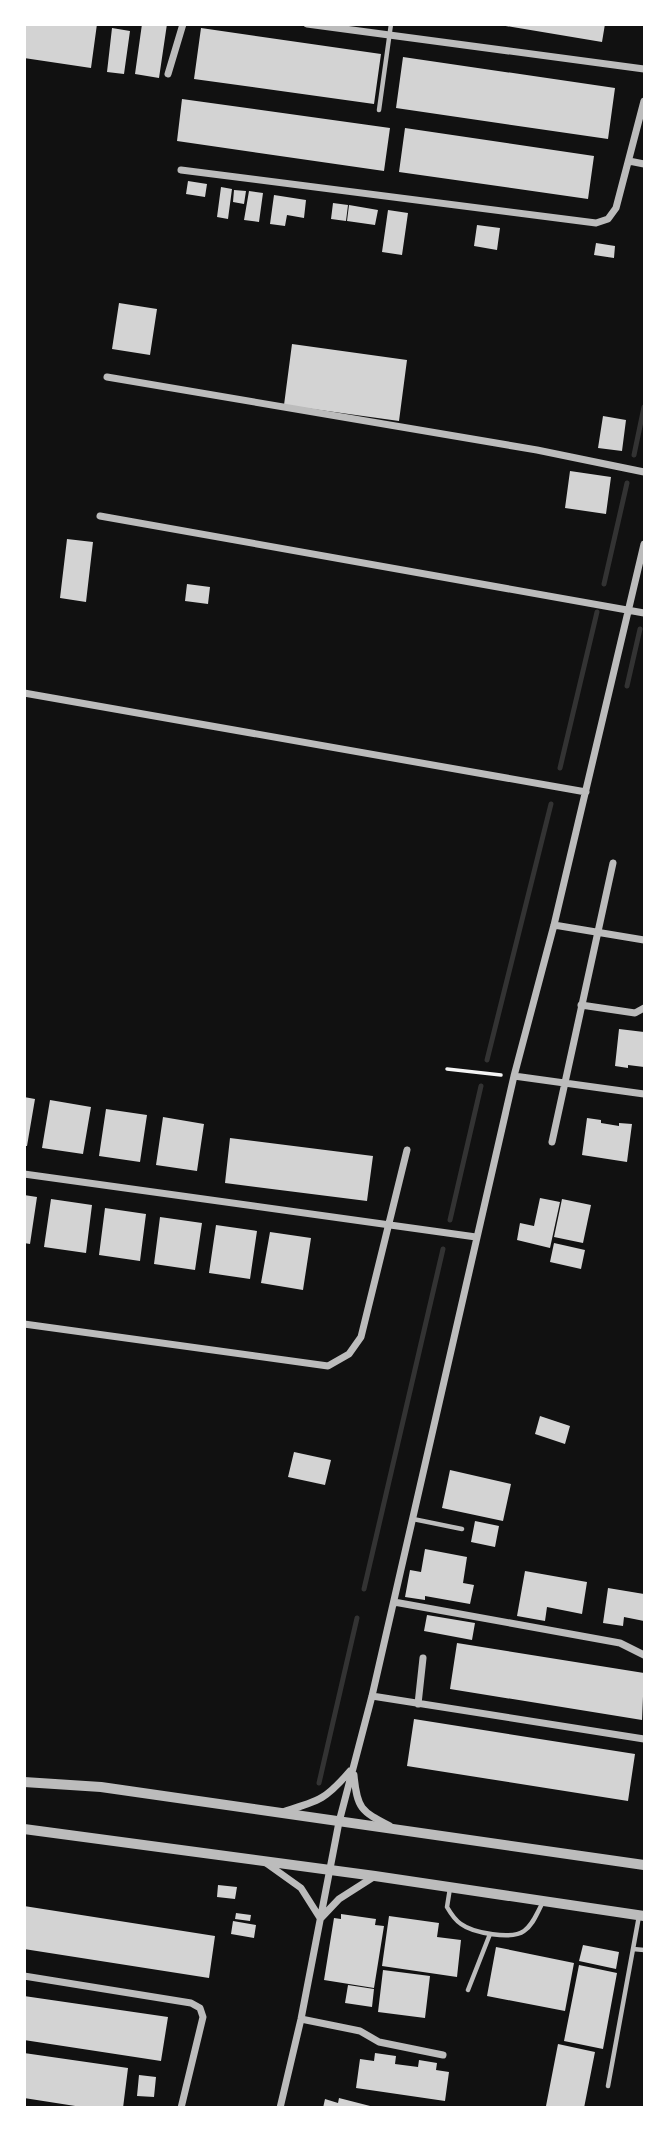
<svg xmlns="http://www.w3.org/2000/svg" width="669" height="2132" viewBox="0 0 669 2132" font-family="'Exo 2',sans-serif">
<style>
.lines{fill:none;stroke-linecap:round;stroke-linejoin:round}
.stream{stroke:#333;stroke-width:5}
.building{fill:#d3d3d3}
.path{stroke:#f5f5f5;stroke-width:3.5}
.service{stroke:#bcbcbc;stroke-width:4.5}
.minor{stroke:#bcbcbc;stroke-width:7}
.tertiary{stroke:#bcbcbc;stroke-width:10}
</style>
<rect width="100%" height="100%" fill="#111"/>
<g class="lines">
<!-- stream -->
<path class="stream" d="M 634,455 L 644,407
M 604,584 L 627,483
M 627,686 L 640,629
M 560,768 L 597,612
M 487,1060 L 551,804
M 450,1220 L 481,1086
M 364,1589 L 443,1249
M 319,1783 L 357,1618"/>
</g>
<!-- building -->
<path class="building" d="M 24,24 L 97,24 L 91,68 L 24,58 Z
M 142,24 L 167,24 L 159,78 L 135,74 Z
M 494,24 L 605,24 L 602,42 Z
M 112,28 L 130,31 L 124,74 L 107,72 Z
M 201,28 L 381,54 L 374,104 L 194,79 Z
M 403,57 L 615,88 L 608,139 L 396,108 Z
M 182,99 L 390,128 L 384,171 L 177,141 Z
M 405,128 L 594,156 L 588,199 L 399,172 Z
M 188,181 L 207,184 L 205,197 L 186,194 Z
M 221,187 L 232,189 L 228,219 L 217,217 Z
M 234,190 L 246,191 L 244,204 L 233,202 Z
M 249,191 L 263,193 L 259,222 L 244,220 Z
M 274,195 L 306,200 L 304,218 L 287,215 L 285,226 L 270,224 Z
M 333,203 L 348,205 L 346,221 L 331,219 Z
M 349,205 L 378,210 L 375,225 L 347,221 Z
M 388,210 L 408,213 L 402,255 L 382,252 Z
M 477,225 L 500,228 L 497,250 L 474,246 Z
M 596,243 L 615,246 L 614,258 L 594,255 Z
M 119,303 L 157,309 L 150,355 L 112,349 Z
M 292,344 L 407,360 L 399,421 L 284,405 Z
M 603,416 L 626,420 L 622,451 L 598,448 Z
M 570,471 L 611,477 L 606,514 L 565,508 Z
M 67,539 L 93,542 L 86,602 L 60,598 Z
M 187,584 L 210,587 L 208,604 L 185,601 Z
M 619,1029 L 644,1032 L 644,1067 L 628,1065 L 628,1068 L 615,1066 Z
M 24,1097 L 35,1099 L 27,1146 L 24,1146 Z
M 50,1100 L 91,1107 L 83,1154 L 42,1148 Z
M 106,1109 L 147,1115 L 140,1162 L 99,1156 Z
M 163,1117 L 204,1124 L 197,1171 L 156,1165 Z
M 587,1118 L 601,1120 L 601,1123 L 619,1126 L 619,1123 L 632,1124 L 627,1162 L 582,1155 Z
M 230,1138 L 373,1156 L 367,1201 L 225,1183 Z
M 24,1195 L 37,1197 L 30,1244 L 24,1243 Z
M 540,1198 L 560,1202 L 550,1248 L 517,1240 L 520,1223 L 534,1226 Z
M 51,1199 L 92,1205 L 86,1253 L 44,1247 Z
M 562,1199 L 591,1205 L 583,1243 L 554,1237 Z
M 105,1208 L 146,1214 L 140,1261 L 99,1255 Z
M 160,1217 L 202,1223 L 195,1270 L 154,1264 Z
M 216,1225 L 257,1231 L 250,1279 L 209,1273 Z
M 270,1232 L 311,1238 L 303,1290 L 261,1283 Z
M 554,1243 L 585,1250 L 581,1269 L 550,1262 Z
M 540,1416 L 570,1426 L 565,1444 L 535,1434 Z
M 294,1452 L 331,1460 L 325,1485 L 288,1477 Z
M 450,1470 L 511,1484 L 503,1521 L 442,1508 Z
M 475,1521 L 499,1526 L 495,1547 L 471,1542 Z
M 425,1549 L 467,1557 L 463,1583 L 474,1585 L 470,1604 L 425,1596 L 425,1600 L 405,1597 L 410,1570 L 421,1572 Z
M 525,1571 L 587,1582 L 582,1614 L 547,1607 L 545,1621 L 517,1616 Z
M 608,1588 L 644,1594 L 644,1621 L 624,1617 L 623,1626 L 603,1623 Z
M 427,1615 L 475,1623 L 472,1640 L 424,1631 Z
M 457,1643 L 644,1673 L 642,1720 L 450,1689 Z
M 414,1719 L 635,1754 L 628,1801 L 407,1766 Z
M 218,1885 L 237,1887 L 235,1899 L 217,1897 Z
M 24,1906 L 215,1936 L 209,1978 L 24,1949 Z
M 236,1913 L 251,1915 L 250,1921 L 235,1919 Z
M 341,1914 L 376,1919 L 375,1925 L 384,1926 L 374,1988 L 324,1980 L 334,1918 L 341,1919 Z
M 389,1916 L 439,1923 L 437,1937 L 461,1940 L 457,1977 L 382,1966 Z
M 233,1921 L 256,1925 L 254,1938 L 231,1934 Z
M 583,1945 L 619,1952 L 616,1969 L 579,1961 Z
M 496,1947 L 574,1963 L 565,2011 L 487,1996 Z
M 579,1965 L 617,1973 L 603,2049 L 564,2041 Z
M 383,1970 L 430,1976 L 425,2018 L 378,2012 Z
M 348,1985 L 374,1989 L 372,2007 L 345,2003 Z
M 24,1996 L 168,2017 L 161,2061 L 24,2040 Z
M 558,2044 L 595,2052 L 584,2108 L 546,2106 Z
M 24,2053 L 128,2068 L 123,2108 L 88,2108 L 24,2098 Z
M 375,2053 L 396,2056 L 395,2064 L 418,2067 L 419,2060 L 437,2063 L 436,2070 L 449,2072 L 445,2101 L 356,2088 L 360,2059 L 374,2061 Z
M 139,2075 L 156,2077 L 154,2097 L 137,2096 Z
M 339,2098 L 374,2107 L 374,2108 L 323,2108 L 325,2099 L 338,2103 Z"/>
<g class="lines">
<!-- path -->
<path class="path" d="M 447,1069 L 501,1075"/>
<!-- service -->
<path class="service" d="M 379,110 L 391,24
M 413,1519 L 462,1529
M 450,1888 L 447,1907 C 451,1914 455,1920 461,1924 C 473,1933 512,1940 524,1931 C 533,1925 537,1913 542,1904
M 633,1949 L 644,1950
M 468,1990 L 490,1934
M 608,2086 L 639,1916"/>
<!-- minor -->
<path class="minor" d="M 307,24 L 644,69
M 168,74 L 183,24
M 629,161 L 644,164
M 181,170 L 596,223 L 608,219 L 616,208 L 644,101
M 107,377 L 537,450 L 644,472
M 100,516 L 644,613
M 24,693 L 586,792
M 554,925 L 644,940
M 581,1005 L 635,1013 L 644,1008
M 514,1076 L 644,1094
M 552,1142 L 613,863
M 24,1174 L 476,1237
M 24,1324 L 328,1366 L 349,1354 L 361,1337 L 407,1150
M 394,1602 L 620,1643 L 644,1655
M 372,1696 L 644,1739
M 418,1704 L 423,1658
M 354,1775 C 357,1809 361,1811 390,1826
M 285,1811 C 320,1801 327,1798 350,1771
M 266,1863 L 301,1888 L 320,1918
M 321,1918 L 339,1899 L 375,1876
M 24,1976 L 191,2003 L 200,2008 L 203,2017 L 181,2108
M 301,2019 L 360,2031 L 379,2042 L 443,2055
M 280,2108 L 301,2019 L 339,1822 L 372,1696 L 514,1076 L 554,925 L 644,544"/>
<!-- tertiary -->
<path class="tertiary" d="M 24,1782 L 101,1787 L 644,1865
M 24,1829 L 375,1876 L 644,1916"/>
</g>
<!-- border -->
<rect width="669" height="2132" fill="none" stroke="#ffffff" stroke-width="52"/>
</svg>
